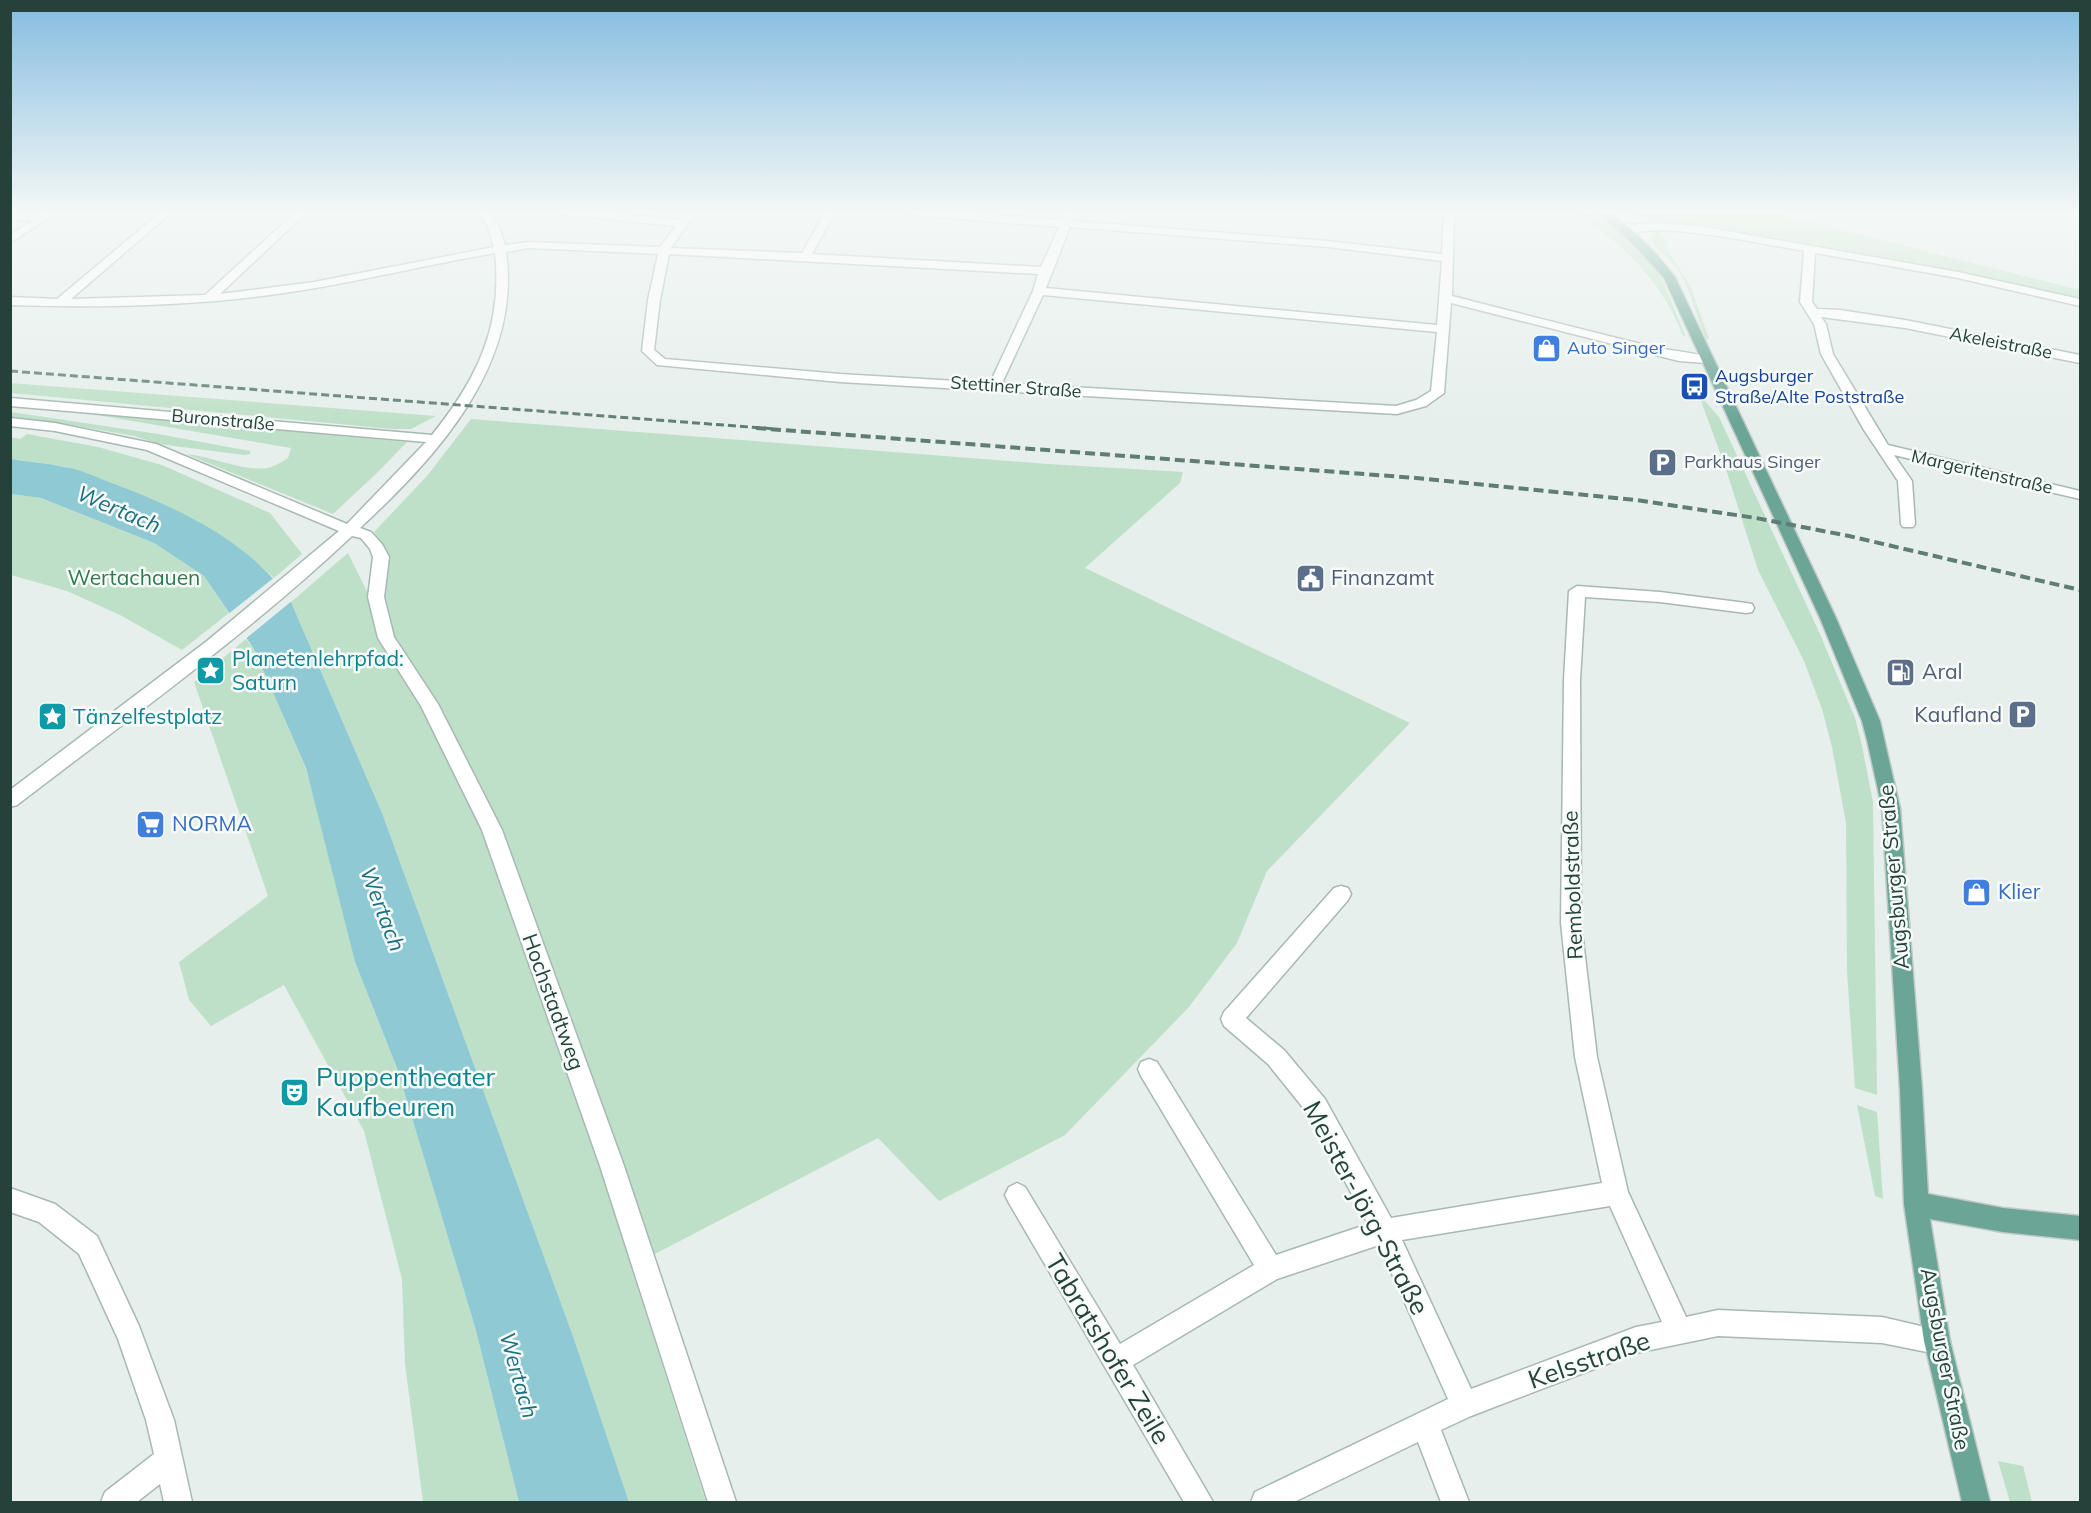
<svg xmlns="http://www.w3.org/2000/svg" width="2091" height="1513" viewBox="0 0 2091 1513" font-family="Mulish,sans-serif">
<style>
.green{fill:#bfe0c8}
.water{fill:#8ec9d4}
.pier{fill:#e6efeb}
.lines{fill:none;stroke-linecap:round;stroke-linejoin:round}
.minor-casing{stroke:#a8b8b2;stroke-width:3}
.major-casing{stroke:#c2cac8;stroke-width:3}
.minor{fill:#fff;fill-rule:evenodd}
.major{fill:#6aa596;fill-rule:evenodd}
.rail-far1{stroke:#5f7d75;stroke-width:3;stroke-dasharray:8 4;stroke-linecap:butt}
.rail{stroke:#5f7d75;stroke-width:4;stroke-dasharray:10 5;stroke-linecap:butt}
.labels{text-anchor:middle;stroke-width:5;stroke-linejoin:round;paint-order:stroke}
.far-street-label{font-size:18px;fill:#24423a;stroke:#f7fbf9}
.far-shop-label{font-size:18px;fill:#366cbe;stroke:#f7fbf9;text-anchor:start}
.far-transit-label{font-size:18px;fill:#164399;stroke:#f7fbf9;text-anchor:start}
.far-service-label{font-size:18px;fill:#4e5e75;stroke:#f7fbf9;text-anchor:start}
.park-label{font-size:21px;fill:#2d7a4b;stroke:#f7fbf9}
.service-label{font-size:21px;fill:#4e5e75;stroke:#f7fbf9;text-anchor:start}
.culture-label{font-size:21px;fill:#0d838f;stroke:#f7fbf9;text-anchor:start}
.shop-label{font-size:21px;fill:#366cbe;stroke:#f7fbf9;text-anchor:start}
.street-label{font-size:21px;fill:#24423a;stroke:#f7fbf9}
.water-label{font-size:22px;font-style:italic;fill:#1c6f80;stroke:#f7fbf9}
.near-culture-label{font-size:26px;fill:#0d838f;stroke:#f7fbf9;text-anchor:start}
.near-street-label{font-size:26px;fill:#24423a;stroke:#f7fbf9}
</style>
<rect width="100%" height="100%" fill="#e6efeb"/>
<!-- green -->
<path class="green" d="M 1574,212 L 1590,212 L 1617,231 L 1641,253 L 1661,277 L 1686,337 L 1683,336 C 1661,280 1624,244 1574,212 Z
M 1626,212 L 1769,212 L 2080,290 L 2080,300 L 1714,228 L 1658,222 Z
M 1657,231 L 1665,238 L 1667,249 L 1691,288 L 1709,339 L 1706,339 C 1696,316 1691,289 1677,268 C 1670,258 1652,249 1650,236 Z
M 10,383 L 436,416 L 411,429 L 393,429 L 11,393 Z
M 1703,399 L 1719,417 L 1820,634 L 1855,718 L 1861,741 L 1873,802 L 1877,1095 L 1855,1088 L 1847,972 L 1846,823 L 1832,747 L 1822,709 L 1804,661 L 1758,570 L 1725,466 L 1701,401 Z
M 11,412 L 158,434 L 250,451 L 250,454 L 244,455 L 159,444 L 134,436 L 61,423 L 11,417 Z
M 92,412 L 407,442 L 378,472 L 333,514 L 186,454 C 211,456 249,474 271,467 C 277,465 283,461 288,458 L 291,448 L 91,414 Z
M 471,419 L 1048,464 L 1183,472 L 1180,483 L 1085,568 L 1410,723 L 1267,871 L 1237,943 L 1189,1007 L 1065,1135 L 939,1201 L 878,1138 L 651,1256 L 497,828 L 391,635 C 389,629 384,621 383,614 C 378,582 395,562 374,532 L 427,476 Z
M 27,434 L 98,447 L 162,465 L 270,513 L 302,554 L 274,578 L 261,566 L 68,467 L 11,459 L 10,437 L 20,439 Z
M 11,494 L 41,498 L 154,543 L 204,576 L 229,613 L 182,650 L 120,615 L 67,591 L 11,575 Z
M 348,553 L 486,833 L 605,1175 L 632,1270 L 706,1502 L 629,1502 L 574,1339 L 382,813 L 291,602 Z
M 246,639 L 254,649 L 305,766 L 325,836 L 355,962 L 397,1068 L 475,1327 L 519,1502 L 423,1502 L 405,1364 L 402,1279 L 364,1131 L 284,985 L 211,1026 L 189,1000 L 179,962 L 268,896 L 194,682 Z
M 1857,1105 L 1877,1112 L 1883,1199 L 1875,1196 Z
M 1998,1461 L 2023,1466 L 2032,1502 L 2010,1502 Z"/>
<!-- water -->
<path class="water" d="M 11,459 C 29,462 47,463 65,467 C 80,469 95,477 109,482 C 176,507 251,541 291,602 L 382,813 L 574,1339 L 629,1502 L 519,1502 L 475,1327 L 397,1068 L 355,962 L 306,768 L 254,649 L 204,576 L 154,543 L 41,498 L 11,494 Z"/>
<!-- pier -->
<path class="pier" d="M 276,576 L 293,600 L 243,641 L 227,615 Z"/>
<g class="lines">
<defs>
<path id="minor" d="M 46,212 L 58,212 L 10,243 L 10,235 L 33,220 L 10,220 L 10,214 L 43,214 Z
M 161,212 L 172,212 L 71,299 L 205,295 L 296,212 L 307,212 L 220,294 L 314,282 L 494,247 L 487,224 L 478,212 L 489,212 C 497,222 502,233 505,245 L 529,242 L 660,247 L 676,226 L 566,215 L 561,212 L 598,212 L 680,220 L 686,212 L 696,212 L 671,248 L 802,253 L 825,212 L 835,212 L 812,254 L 1041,267 L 1059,227 L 912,215 L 907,212 L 951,212 L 1062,220 L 1066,212 L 1076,212 L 1072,221 L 1328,241 L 1442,254 L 1444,212 L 1454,212 L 1452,296 C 1519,313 1587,331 1654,347 C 1665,350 1707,354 1712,359 L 1706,363 L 1679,361 L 1451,303 L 1444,393 L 1426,406 L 1397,414 L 840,382 L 657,365 L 642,351 L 648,300 L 658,254 L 529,248 L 506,252 C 522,365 437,456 360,528 L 371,532 L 382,544 L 389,557 L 384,597 L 394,637 L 438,704 L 502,830 L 624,1166 L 736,1502 L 708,1502 L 600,1166 L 482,830 L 421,706 L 378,638 L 368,597 L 373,557 L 370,549 L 361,538 L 352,536 C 248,634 130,718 17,805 L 10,807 L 10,790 L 207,641 L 339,531 L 147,450 L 55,431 L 10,426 L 10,418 L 55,423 L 156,444 L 347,524 L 426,442 L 10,406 L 10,398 L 432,435 C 477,379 503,326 495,253 C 424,265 355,283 284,293 C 193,306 102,308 10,305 L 10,297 L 57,299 ZM 1070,227 L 1328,247 L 1442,261 L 1437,325 L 1046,288 ZM 669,254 L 1038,274 L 1033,291 L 990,383 L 840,374 L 665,359 L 654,350 L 660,300 ZM 1043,295 L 1437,332 L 1431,391 L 1416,400 L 1396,406 L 1002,383 Z
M 1658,223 L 1699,226 L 1958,272 L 2080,299 L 2080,306 L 1958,278 L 1815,253 L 1812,302 L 1817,309 L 1840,310 L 1905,320 L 2080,355 L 2080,363 L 1905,328 L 1821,317 L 1826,324 L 1833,354 L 1888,445 L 2080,491 L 2080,499 L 1894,455 L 1912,481 L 1915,524 L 1913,527 L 1903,527 L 1901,524 L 1898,481 L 1864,430 L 1821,354 L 1814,324 L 1800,302 L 1804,251 C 1758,243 1712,233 1664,230 C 1652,229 1628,236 1619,228 L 1624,225 Z
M 1577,586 L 1660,592 L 1746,603 L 1752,604 L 1754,608 L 1752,612 L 1746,613 L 1660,602 L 1585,597 L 1580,680 L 1581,923 L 1597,1057 L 1628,1192 L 1686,1317 L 1718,1310 L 1882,1317 L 1946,1332 L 1950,1341 L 1946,1350 L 1937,1354 L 1882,1343 L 1718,1336 L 1636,1353 L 1471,1416 L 1441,1430 L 1469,1502 L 1441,1502 L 1418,1442 L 1294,1502 L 1251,1502 L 1255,1492 L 1448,1399 L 1379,1245 L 1277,1279 L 1133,1365 L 1213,1502 L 1184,1502 L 1009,1203 L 1005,1195 L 1009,1187 L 1017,1183 L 1025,1187 L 1120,1344 L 1254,1265 L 1141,1076 L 1138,1069 L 1141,1062 L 1149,1059 L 1157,1062 L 1276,1255 L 1368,1224 L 1309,1115 L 1268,1064 L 1224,1026 L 1221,1019 L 1224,1012 L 1334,888 L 1341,886 L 1348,888 L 1351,894 L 1348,900 L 1246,1018 L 1284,1050 L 1325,1099 L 1391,1218 L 1602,1183 L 1575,1057 L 1561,923 L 1564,680 L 1569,591 ZM 1610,1206 L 1662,1322 L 1636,1327 L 1471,1389 L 1402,1240 Z
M 10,1188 L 55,1204 L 97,1236 L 139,1326 L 174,1420 L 192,1502 L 164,1502 L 160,1484 L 137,1502 L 101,1502 L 105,1492 L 154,1454 L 146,1420 L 118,1339 L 79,1254 L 39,1222 L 10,1212 Z"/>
<path id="major" d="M 1596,212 C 1622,212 1659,256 1675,277 L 1836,618 L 1880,721 L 1900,808 L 1922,1089 L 1928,1194 L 2003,1208 L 2080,1216 L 2080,1240 L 2003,1232 L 1930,1219 L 1950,1341 L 1990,1502 L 1962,1502 L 1924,1341 L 1904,1204 L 1900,1089 L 1882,808 L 1867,740 L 1862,721 L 1820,618 L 1664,278 L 1634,245 Z"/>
</defs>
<!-- minor casing -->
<use href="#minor" class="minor-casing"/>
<!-- major casing -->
<use href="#major" class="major-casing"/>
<!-- minor -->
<use href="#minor" class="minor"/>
<!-- major -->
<use href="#major" class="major"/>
<!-- rail-far1 -->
<path class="rail-far1" d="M 10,371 L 776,429"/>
<!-- rail -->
<path class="rail" d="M 756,428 L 1416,478 L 1636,500 L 1756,518 L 1849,536 L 2080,590"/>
</g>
<!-- sky -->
<linearGradient id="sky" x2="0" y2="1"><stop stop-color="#84bce0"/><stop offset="0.5" stop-color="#f4f8f6"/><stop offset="1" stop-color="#f4f8f6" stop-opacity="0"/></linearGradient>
<rect width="2091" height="424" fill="url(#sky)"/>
<!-- icons -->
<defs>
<symbol id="shop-square" viewBox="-11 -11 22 22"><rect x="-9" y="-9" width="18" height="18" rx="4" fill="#3f7fe0" stroke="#f7fbf9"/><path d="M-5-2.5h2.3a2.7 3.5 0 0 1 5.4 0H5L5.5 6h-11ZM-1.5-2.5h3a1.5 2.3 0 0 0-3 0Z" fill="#fff"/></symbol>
<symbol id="bus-square" viewBox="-11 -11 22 22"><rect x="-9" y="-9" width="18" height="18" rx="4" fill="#1a4fb4" stroke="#f7fbf9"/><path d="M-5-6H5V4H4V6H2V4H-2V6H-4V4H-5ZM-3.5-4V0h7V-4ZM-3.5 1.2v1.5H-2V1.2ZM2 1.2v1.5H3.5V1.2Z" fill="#fff"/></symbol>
<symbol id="parking-square" viewBox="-11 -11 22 22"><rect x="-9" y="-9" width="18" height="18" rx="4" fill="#5c6f8a" stroke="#f7fbf9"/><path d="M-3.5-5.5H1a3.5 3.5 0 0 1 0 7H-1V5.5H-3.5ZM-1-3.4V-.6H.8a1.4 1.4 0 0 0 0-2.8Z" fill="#fff"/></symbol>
<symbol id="civic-square" viewBox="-11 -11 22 22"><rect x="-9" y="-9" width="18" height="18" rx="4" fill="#5c6f8a" stroke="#f7fbf9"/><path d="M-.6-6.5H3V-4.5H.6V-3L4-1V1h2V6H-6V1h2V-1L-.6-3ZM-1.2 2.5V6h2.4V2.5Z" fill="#fff"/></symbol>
<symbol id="sight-square" viewBox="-11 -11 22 22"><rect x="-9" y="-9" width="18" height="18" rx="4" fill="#0f9aa8" stroke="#f7fbf9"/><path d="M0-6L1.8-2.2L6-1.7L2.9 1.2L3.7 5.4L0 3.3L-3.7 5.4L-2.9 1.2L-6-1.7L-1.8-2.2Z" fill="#fff"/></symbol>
<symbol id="fuel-square" viewBox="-11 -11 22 22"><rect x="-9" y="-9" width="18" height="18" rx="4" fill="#5c6f8a" stroke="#f7fbf9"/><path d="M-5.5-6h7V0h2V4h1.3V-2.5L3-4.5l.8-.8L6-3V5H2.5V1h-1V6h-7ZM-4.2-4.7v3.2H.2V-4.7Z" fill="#fff"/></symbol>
<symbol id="supermarket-square" viewBox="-11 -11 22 22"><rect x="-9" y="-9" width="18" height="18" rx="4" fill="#3f7fe0" stroke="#f7fbf9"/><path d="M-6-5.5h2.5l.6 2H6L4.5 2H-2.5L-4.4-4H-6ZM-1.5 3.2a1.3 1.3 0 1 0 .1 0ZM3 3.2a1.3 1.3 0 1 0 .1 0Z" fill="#fff"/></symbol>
<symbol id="theatre-square" viewBox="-11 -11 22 22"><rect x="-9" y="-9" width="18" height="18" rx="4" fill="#0f9aa8" stroke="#f7fbf9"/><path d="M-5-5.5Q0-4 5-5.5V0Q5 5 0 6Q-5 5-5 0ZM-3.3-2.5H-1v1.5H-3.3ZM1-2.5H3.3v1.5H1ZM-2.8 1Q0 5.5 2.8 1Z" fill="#fff"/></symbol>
</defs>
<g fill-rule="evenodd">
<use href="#shop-square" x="1530" y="332" width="33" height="33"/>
<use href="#bus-square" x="1678" y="370" width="33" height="33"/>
<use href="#parking-square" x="1646" y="446" width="33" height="33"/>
<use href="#civic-square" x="1294" y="562" width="33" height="33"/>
<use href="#sight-square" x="194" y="654" width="33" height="33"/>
<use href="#fuel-square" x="1884" y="656" width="33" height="33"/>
<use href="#parking-square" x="2006" y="698" width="33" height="33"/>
<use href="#sight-square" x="36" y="700" width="33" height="33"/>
<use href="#supermarket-square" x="134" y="808" width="33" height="33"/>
<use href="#shop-square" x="1960" y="876" width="33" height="33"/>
<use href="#theatre-square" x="278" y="1076" width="33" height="33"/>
</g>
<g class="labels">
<!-- far-street labels -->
<g class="far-street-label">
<text transform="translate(2001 343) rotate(11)" y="6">Akeleistraße</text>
<text transform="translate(1016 387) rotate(4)" y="6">Stettiner Straße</text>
<text transform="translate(223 420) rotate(5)" y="6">Buronstraße</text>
<text transform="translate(1982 472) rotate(13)" y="6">Margeritenstraße</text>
</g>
<!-- far-shop labels -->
<g class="far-shop-label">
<text x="1567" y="354">Auto Singer</text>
</g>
<!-- far-transit labels -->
<g class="far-transit-label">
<text x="1715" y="382">Augsburger<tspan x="1715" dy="21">Straße/Alte Poststraße</tspan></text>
</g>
<!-- far-service labels -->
<g class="far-service-label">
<text x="1684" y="468">Parkhaus Singer</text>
</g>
<!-- park labels -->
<g class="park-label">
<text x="134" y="585">Wertachauen</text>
</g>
<!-- service labels -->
<g class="service-label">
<text x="1331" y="585">Finanzamt</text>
<text x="1922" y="679">Aral</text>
<text x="2002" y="722" text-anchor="end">Kaufland</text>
</g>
<!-- culture labels -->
<g class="culture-label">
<text x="232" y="666">Planetenlehrpfad:<tspan x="232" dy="24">Saturn</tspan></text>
<text x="73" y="724">Tänzelfestplatz</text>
</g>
<!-- shop labels -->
<g class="shop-label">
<text x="172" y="831">NORMA</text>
<text x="1998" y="899">Klier</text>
</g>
<!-- street labels -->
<g class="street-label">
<text transform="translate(1894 877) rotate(-95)" y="7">Augsburger Straße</text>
<text transform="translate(1573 885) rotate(-92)" y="7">Remboldstraße</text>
<text transform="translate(553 1002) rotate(70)" y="7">Hochstadtweg</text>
<text transform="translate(1945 1359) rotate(79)" y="7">Augsburger Straße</text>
</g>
<!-- water labels -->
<g class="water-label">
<text transform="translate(119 509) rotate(23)" y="8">Wertach</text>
<text transform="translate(383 909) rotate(69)" y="8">Wertach</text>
<text transform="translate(519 1375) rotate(74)" y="8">Wertach</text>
</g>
<!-- near-culture labels -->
<g class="near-culture-label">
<text x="316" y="1086">Puppentheater<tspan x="316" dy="30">Kaufbeuren</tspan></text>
</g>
<!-- near-street labels -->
<g class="near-street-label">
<text transform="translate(1366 1208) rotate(62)" y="9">Meister-Jörg-Straße</text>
<text transform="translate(1108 1349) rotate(59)" y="9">Tabratshofer Zeile</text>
<text transform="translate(1589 1360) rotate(-19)" y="9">Kelsstraße</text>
</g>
</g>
<!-- border -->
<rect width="2091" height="1513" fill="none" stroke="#24423a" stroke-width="24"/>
</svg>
